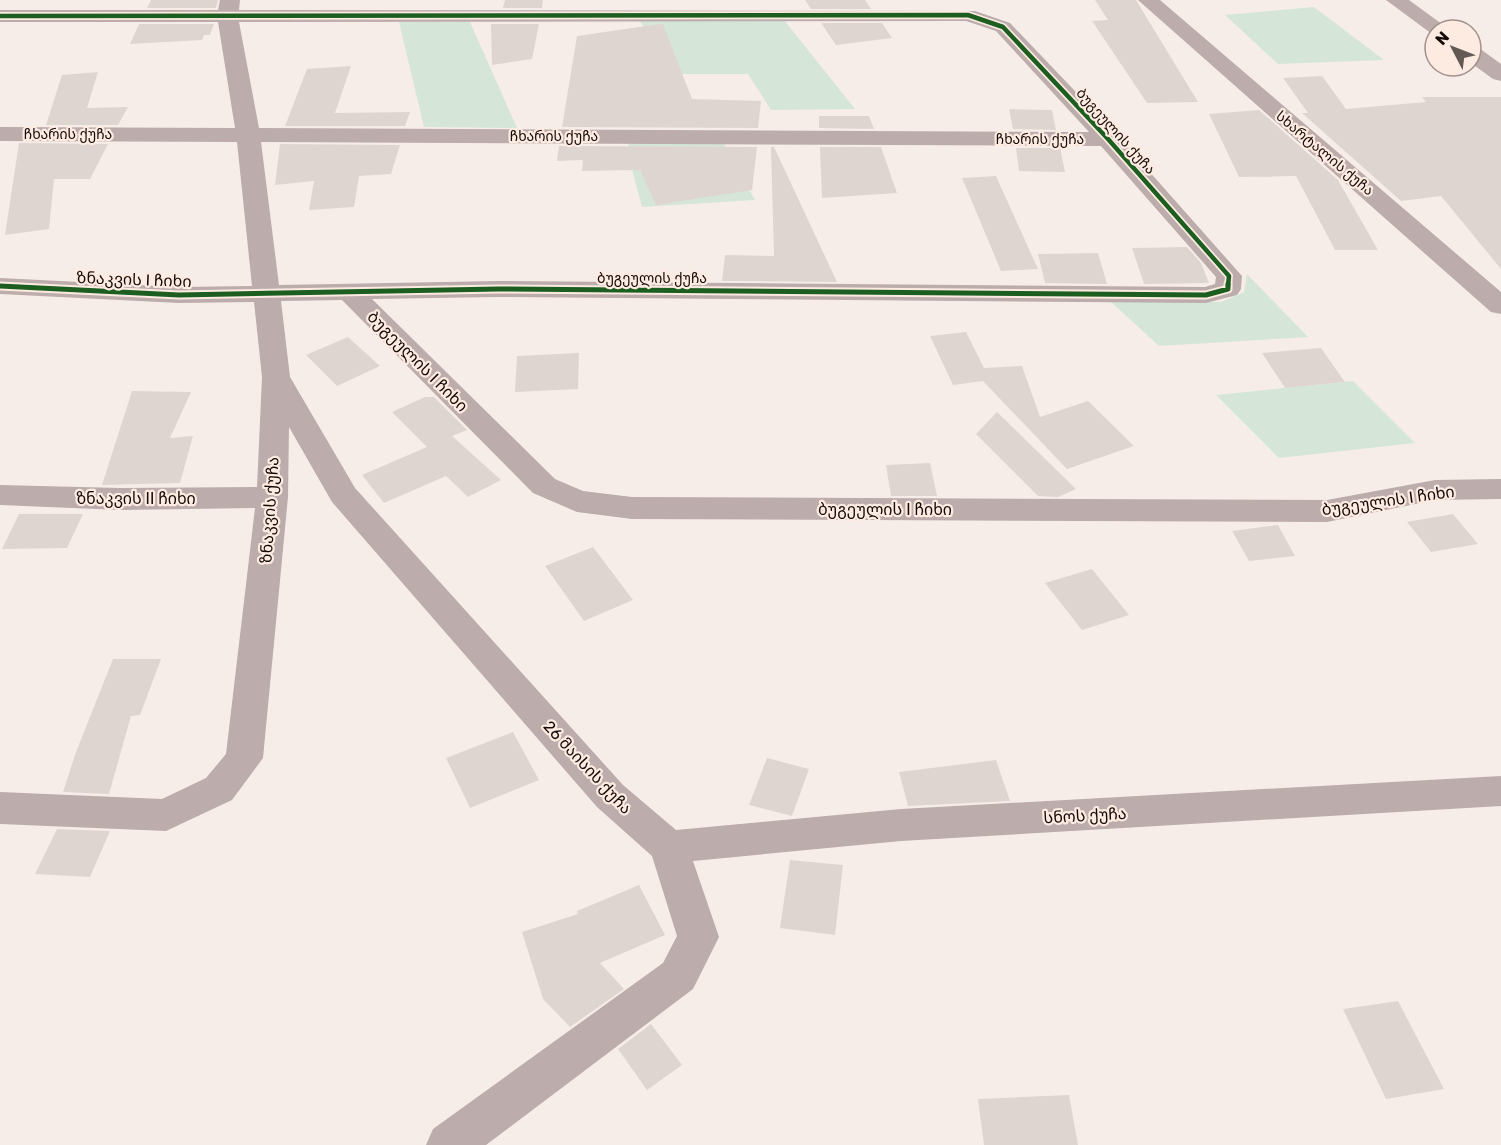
<svg xmlns="http://www.w3.org/2000/svg" width="1501" height="1145" viewBox="0 0 1501 1145" font-family="Rubik,'Noto Sans Georgian',sans-serif">
<style>
.green{fill:#d5e6d9}
.building{fill:#dfd5d0}
.lines{fill:none;stroke-linecap:round;stroke-linejoin:round}
.minor{fill:#bcacac;fill-rule:evenodd}
.cycleway-far1-casing{stroke:#fdebe2;stroke-width:8}
.cycleway-casing{stroke:#fdebe2;stroke-width:9}
.cycleway-far1{stroke:#1b5e20;stroke-width:4.5}
.cycleway{stroke:#1b5e20;stroke-width:5}
.labels{text-anchor:middle;stroke-width:4.5;stroke-linejoin:round;paint-order:stroke}
.far-street-label{font-size:14px;fill:#140a06;stroke:#fdebe2}
.street-label{font-size:16px;fill:#140a06;stroke:#fdebe2}
</style>
<rect width="100%" height="100%" fill="#f7ede8"/>
<!-- green -->
<path class="green" d="M 1314,7 L 1384,60 L 1278,64 L 1225,15 Z
M 784,20 L 855,109 L 771,110 L 748,74 L 674,74 L 640,21 Z
M 399,22 L 470,22 L 517,128 L 424,127 Z
M 628,142 L 724,144 L 755,200 L 642,207 L 633,174 Z
M 1247,274 L 1308,337 L 1159,346 L 1110,301 L 1221,302 L 1244,292 Z
M 1353,381 L 1415,443 L 1279,458 L 1216,395 Z"/>
<!-- building -->
<path class="building" d="M 151,0 L 218,0 L 216,8 L 147,8 Z
M 505,0 L 543,0 L 542,8 L 503,8 Z
M 805,0 L 865,0 L 871,9 L 811,9 Z
M 1095,0 L 1136,0 L 1198,102 L 1147,103 L 1092,21 L 1108,20 Z
M 821,23 L 882,23 L 892,38 L 836,45 Z
M 139,24 L 214,24 L 210,35 L 204,35 L 202,40 L 130,44 Z
M 491,24 L 539,24 L 532,59 L 492,65 Z
M 660,24 L 663,24 L 692,99 L 761,101 L 758,128 L 562,127 L 577,36 Z
M 351,66 L 335,113 L 410,112 L 405,126 L 285,126 L 307,69 Z
M 98,72 L 87,108 L 128,107 L 118,125 L 46,125 L 62,75 Z
M 1322,76 L 1346,109 L 1426,102 L 1422,97 L 1501,97 L 1501,269 L 1441,196 L 1401,201 L 1302,113 L 1308,113 L 1283,78 Z
M 1009,109 L 1052,110 L 1056,130 L 1013,129 Z
M 1259,110 L 1338,180 L 1378,250 L 1335,250 L 1296,176 L 1239,177 L 1209,114 Z
M 819,116 L 869,116 L 874,129 L 819,128 Z
M 19,143 L 108,144 L 90,179 L 54,179 L 49,229 L 5,235 Z
M 280,144 L 400,145 L 391,174 L 359,176 L 354,207 L 309,210 L 314,181 L 275,185 Z
M 559,146 L 757,147 L 752,190 L 656,205 L 640,170 L 582,171 L 583,160 L 557,161 Z
M 771,147 L 774,147 L 837,282 L 722,281 L 725,255 L 774,256 Z
M 820,147 L 881,147 L 897,193 L 822,198 Z
M 1016,148 L 1060,148 L 1065,172 L 1019,171 Z
M 996,176 L 1038,269 L 1001,271 L 962,178 Z
M 1187,247 L 1201,263 L 1209,283 L 1144,284 L 1132,248 Z
M 1098,253 L 1107,284 L 1045,283 L 1038,254 Z
M 966,332 L 984,368 L 1022,366 L 1040,417 L 1088,401 L 1134,446 L 1067,469 L 983,381 L 953,385 L 930,336 Z
M 348,337 L 380,366 L 337,386 L 306,355 Z
M 1321,348 L 1345,382 L 1285,388 L 1262,353 Z
M 579,353 L 578,389 L 515,392 L 517,356 Z
M 132,391 L 191,392 L 170,438 L 193,436 L 180,483 L 102,485 Z
M 425,397 L 434,397 L 467,430 L 452,436 L 501,480 L 468,497 L 446,476 L 384,503 L 362,475 L 427,447 L 392,412 Z
M 997,412 L 1076,489 L 1058,497 L 1038,496 L 976,434 Z
M 930,463 L 937,496 L 891,496 L 886,465 Z
M 19,514 L 83,514 L 67,548 L 2,549 Z
M 1453,514 L 1478,544 L 1431,552 L 1407,522 Z
M 1278,525 L 1295,556 L 1249,561 L 1232,531 Z
M 593,547 L 633,600 L 584,621 L 545,566 Z
M 1092,569 L 1129,615 L 1082,630 L 1045,583 Z
M 113,659 L 161,659 L 140,715 L 131,716 L 109,794 L 63,792 L 76,752 Z
M 513,732 L 539,780 L 470,808 L 446,758 Z
M 767,758 L 809,769 L 792,816 L 749,805 Z
M 996,760 L 1010,801 L 908,806 L 899,772 Z
M 57,829 L 110,831 L 90,877 L 35,874 Z
M 790,860 L 843,865 L 835,935 L 780,928 Z
M 639,885 L 665,935 L 600,963 L 624,989 L 570,1027 L 543,999 L 522,932 L 578,914 L 577,911 Z
M 1398,1001 L 1444,1089 L 1386,1099 L 1343,1009 Z
M 651,1024 L 682,1065 L 647,1090 L 618,1049 Z
M 1069,1095 L 1078,1145 L 984,1145 L 978,1099 Z"/>
<g class="lines">
<!-- minor -->
<path class="minor" d="M 220,0 L 240,0 L 239,10 L 975,11 L 1010,23 L 1116,134 L 1242,276 L 1241,289 L 1237,295 L 1206,303 L 499,297 L 372,299 L 555,479 L 583,491 L 632,497 L 1327,500 L 1435,480 L 1501,479 L 1501,499 L 1435,500 L 1327,522 L 632,519 L 577,512 L 533,493 L 342,300 L 281,301 L 290,377 L 355,488 L 623,785 L 676,830 L 901,809 L 1501,776 L 1501,806 L 901,841 L 693,861 L 719,937 L 693,989 L 486,1145 L 426,1145 L 433,1129 L 663,963 L 677,936 L 652,856 L 597,807 L 332,502 L 289,427 L 288,497 L 263,758 L 232,800 L 166,831 L 0,824 L 0,792 L 162,799 L 206,778 L 226,754 L 255,508 L 120,510 L 0,505 L 0,485 L 120,488 L 257,487 L 262,377 L 254,302 L 179,303 L 0,294 L 0,278 L 179,287 L 252,286 L 237,142 L 0,141 L 0,127 L 235,128 L 218,22 L 0,22 L 0,10 L 218,10 ZM 966,21 L 996,31 L 1089,132 L 259,128 L 239,22 ZM 261,142 L 1101,146 L 1216,277 L 1215,284 L 1205,287 L 499,281 L 279,285 Z
M 1138,0 L 1160,0 L 1501,292 L 1501,314 L 1491,312 Z
M 1386,0 L 1409,0 L 1450,30 L 1435,30 L 1435,35 L 1432,34 Z
M 1471,47 L 1479,48 L 1501,64 L 1501,81 L 1493,79 L 1471,63 Z"/>
<defs>
<path id="cycleway-far1" d="M 0,16 L 968,15 L 1003,27 L 1108,139 L 1229,276 L 1228,286"/>
<path id="cycleway" d="M 0,286 L 179,295 L 499,289 L 1206,295 L 1228,289 L 1228,284"/>
</defs>
<!-- cycleway-far1 casing -->
<use href="#cycleway-far1" class="cycleway-far1-casing"/>
<!-- cycleway casing -->
<use href="#cycleway" class="cycleway-casing"/>
<!-- cycleway-far1 -->
<use href="#cycleway-far1" class="cycleway-far1"/>
<!-- cycleway -->
<use href="#cycleway" class="cycleway"/>
</g>
<g class="labels">
<!-- far-street labels -->
<g class="far-street-label">
<text transform="translate(1116 131) rotate(48)" y="5">ბუგეულის ქუჩა</text>
<text x="68" y="139">ჩხარის ქუჩა</text>
<text x="554" y="141">ჩხარის ქუჩა</text>
<text x="1040" y="144">ჩხარის ქუჩა</text>
<text transform="translate(1325 153) rotate(40)" y="5">სხარტალის ქუჩა</text>
<text x="652" y="283">ბუგეულის ქუჩა</text>
</g>
<!-- street labels -->
<g class="street-label">
<text transform="translate(134 279) rotate(2)" y="6">ზნაკვის I ჩიხი</text>
<text transform="translate(418 361) rotate(45)" y="6">ბუგეულის I ჩიხი</text>
<text x="136" y="504">ზნაკვის II ჩიხი</text>
<text transform="translate(1388 500) rotate(-8)" y="6">ბუგეულის I ჩიხი</text>
<text x="885" y="515">ბუგეულის I ჩიხი</text>
<text transform="translate(269 510) rotate(-86)" y="6">ზნაკვის ქუჩა</text>
<text transform="translate(588 767) rotate(47)" y="6">26 მაისის ქუჩა</text>
<text transform="translate(1085 815) rotate(-3)" y="6">სნოს ქუჩა</text>
</g>
</g>
<!-- north arrow -->
<g transform="translate(1453 48) rotate(312)"><circle r="28" fill="#fdebe2" stroke="#a0918a" stroke-width="1.5"/>
<path d="M0-4.5L10 22L0 15L-10 22Z" fill="#635955"/>
<text y="-9" font-size="16" font-weight="bold" text-anchor="middle" fill="#140a06">N</text>
</g>
</svg>
